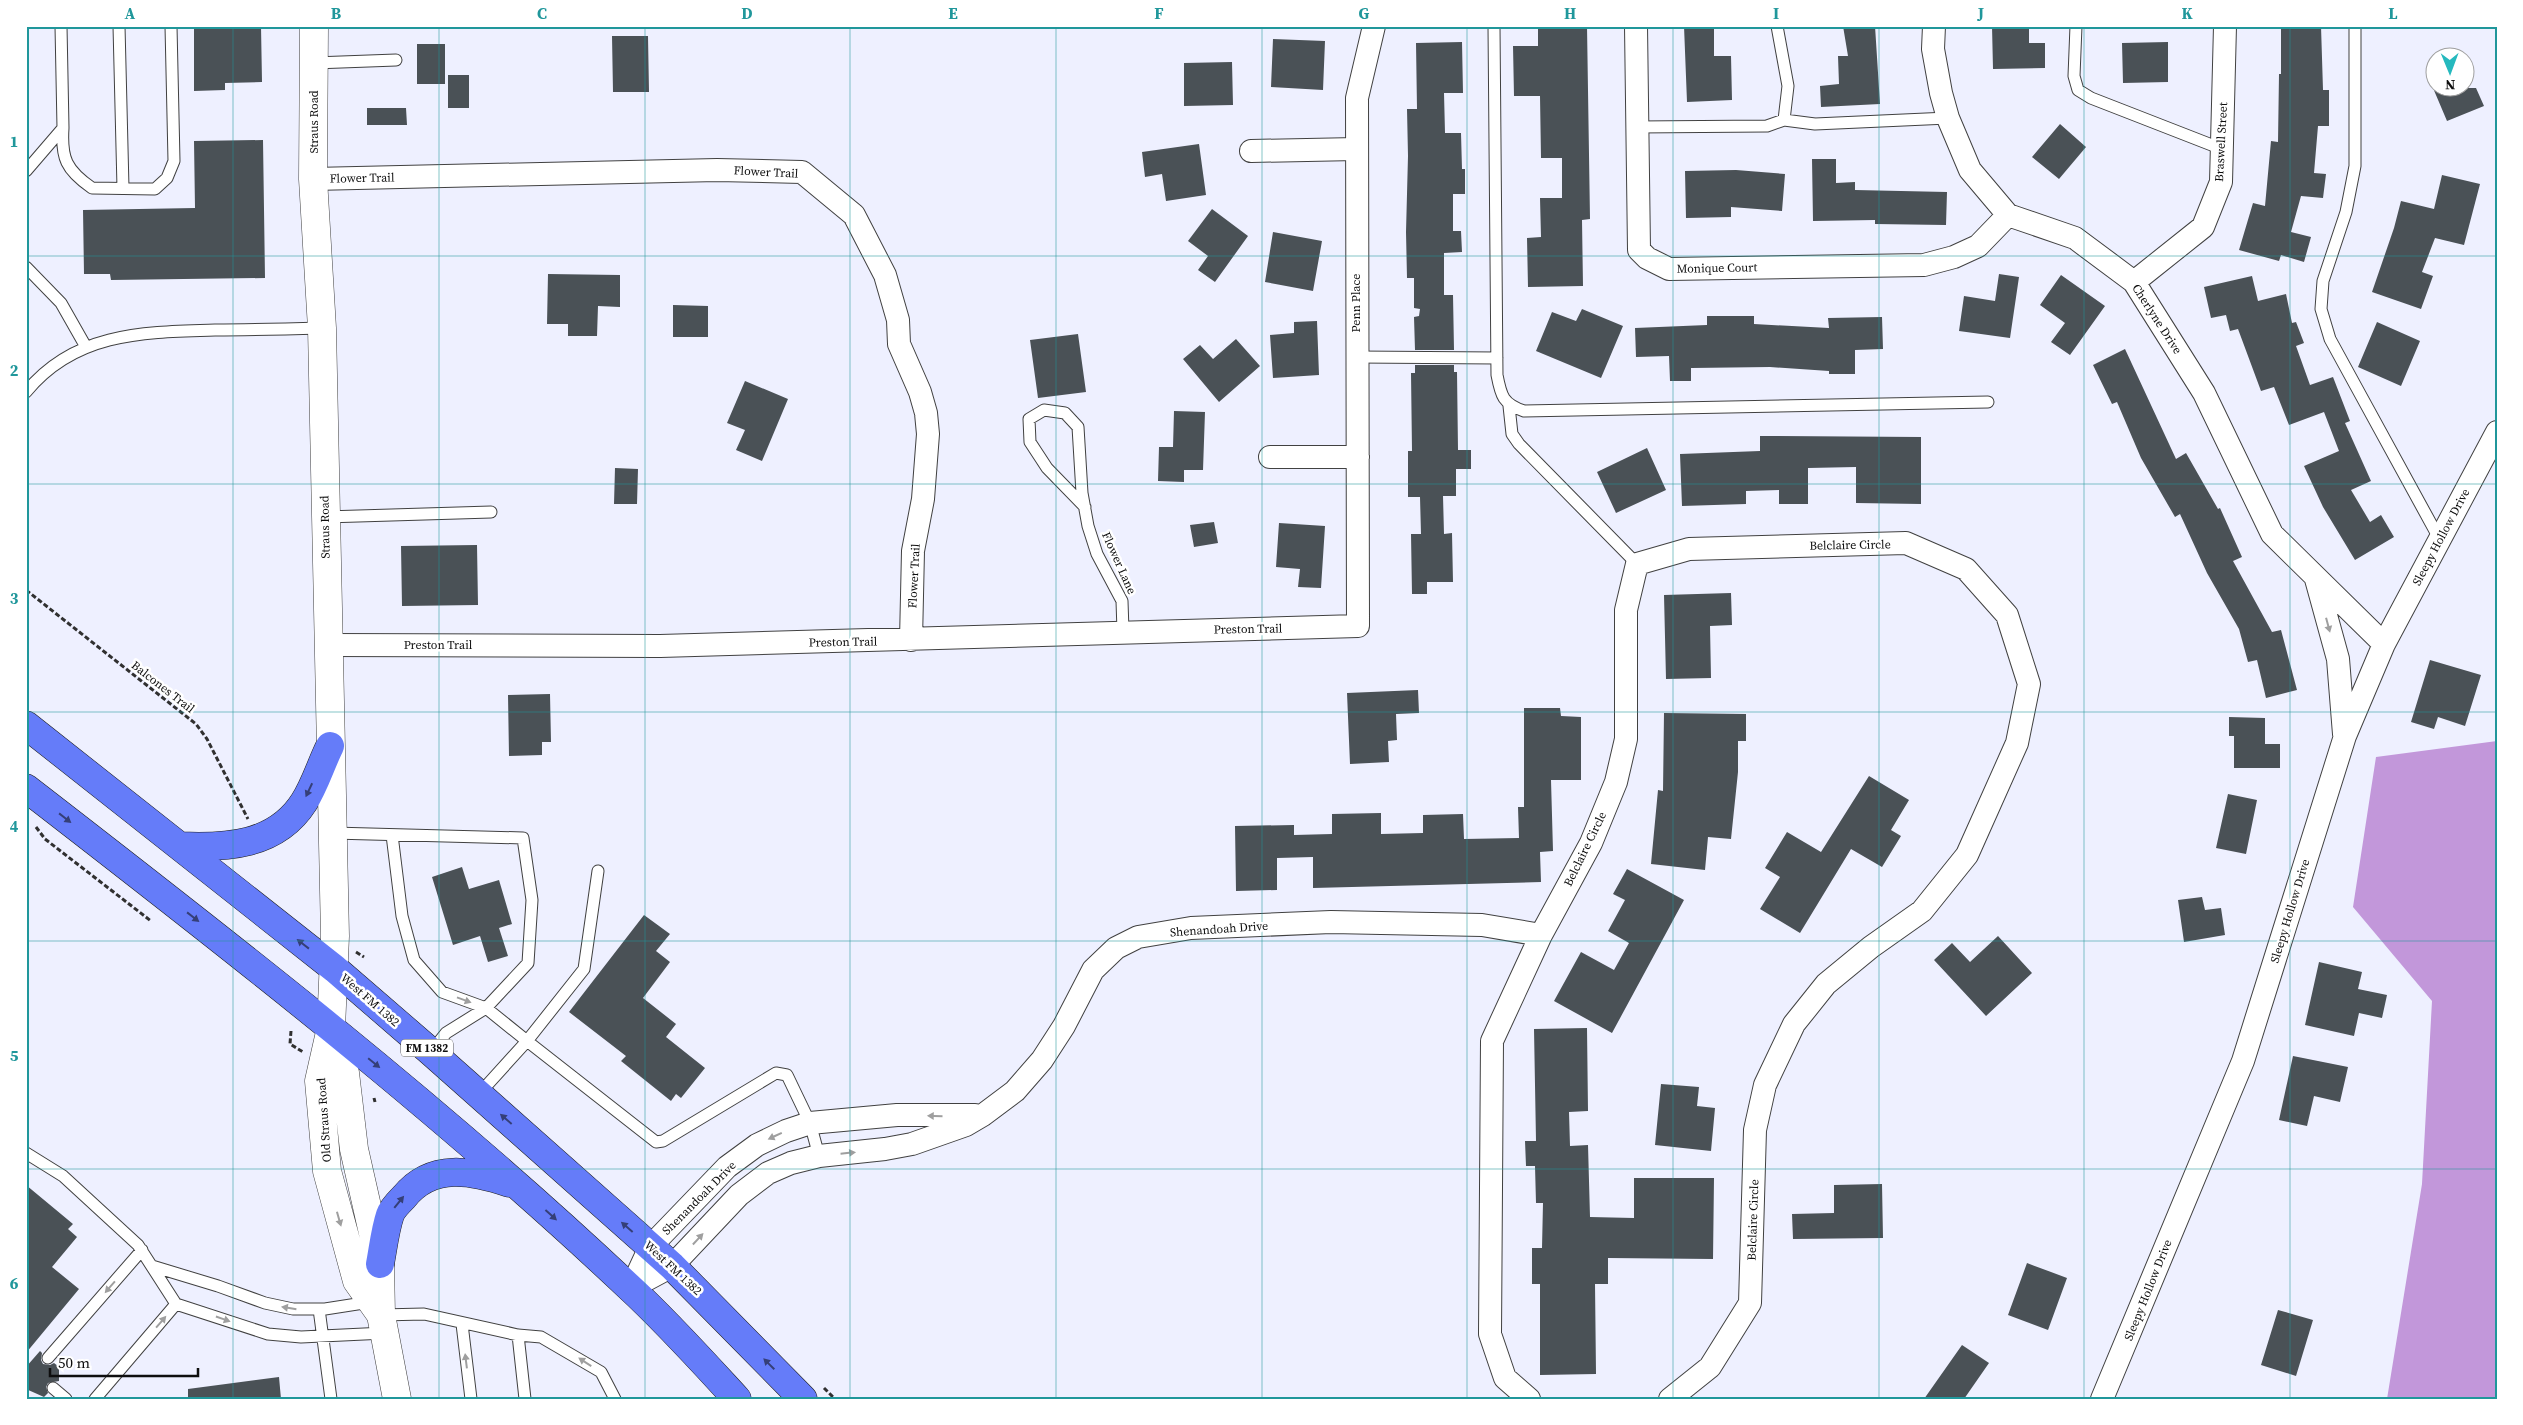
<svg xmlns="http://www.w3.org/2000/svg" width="2523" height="1425" viewBox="0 0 2523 1425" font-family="'Source Serif 4',serif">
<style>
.forest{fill:#c297da}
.building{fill:#4a5156}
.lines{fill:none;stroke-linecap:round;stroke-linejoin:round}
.service-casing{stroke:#414141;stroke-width:13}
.minor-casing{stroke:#414141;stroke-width:24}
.tertiary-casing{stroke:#414141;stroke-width:29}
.primary-casing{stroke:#1f1f1f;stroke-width:29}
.path{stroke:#303030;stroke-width:3;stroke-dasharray:5 2.5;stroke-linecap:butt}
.service{stroke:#fff;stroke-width:11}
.minor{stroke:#fff;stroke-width:22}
.tertiary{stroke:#fff;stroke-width:28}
.primary{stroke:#657cf9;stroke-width:28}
.oneway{fill:#9f9f9f}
.oneway2{fill:#353f78}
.grid{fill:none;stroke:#20979b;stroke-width:1;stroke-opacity:0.55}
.labels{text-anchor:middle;stroke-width:5;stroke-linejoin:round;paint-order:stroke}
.shield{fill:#fff;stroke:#565656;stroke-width:1}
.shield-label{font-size:11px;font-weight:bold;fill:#0e0e0e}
.street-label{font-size:12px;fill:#0e0e0e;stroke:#fff}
.neatline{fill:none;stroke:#20979b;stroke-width:2}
.grid-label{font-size:16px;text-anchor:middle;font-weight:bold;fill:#20979b}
</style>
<rect width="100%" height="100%" fill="#eef0ff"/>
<!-- forest -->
<path class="forest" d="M 2497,741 L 2497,1399 L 2387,1399 L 2422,1184 L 2432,1001 L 2353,907 L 2376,757 Z"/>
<!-- building -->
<path class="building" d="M 194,26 L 261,26 L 262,82 L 225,83 L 225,90 L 194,91 Z
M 1538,26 L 1587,26 L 1590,219 L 1582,220 L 1583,286 L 1528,287 L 1527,238 L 1541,237 L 1540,198 L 1562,198 L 1562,158 L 1541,158 L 1540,96 L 1514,96 L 1513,46 L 1538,46 Z
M 1684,26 L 1714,26 L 1714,56 L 1731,56 L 1732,100 L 1687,102 Z
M 1843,26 L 1875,26 L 1880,104 L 1821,107 L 1820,86 L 1839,84 L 1838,56 L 1848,56 Z
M 1992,26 L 2029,26 L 2029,43 L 2045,43 L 2045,68 L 1993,69 Z
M 2281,26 L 2321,26 L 2323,90 L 2329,90 L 2329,126 L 2318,126 L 2314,173 L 2326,174 L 2323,198 L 2301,196 L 2291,232 L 2311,237 L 2304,262 L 2281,255 L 2279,261 L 2239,250 L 2253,203 L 2265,206 L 2271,141 L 2278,142 L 2279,74 L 2281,74 Z
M 612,36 L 648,36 L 649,92 L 613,92 Z
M 1273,39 L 1325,41 L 1323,90 L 1271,87 Z
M 1462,42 L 1463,93 L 1444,93 L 1445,133 L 1461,133 L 1462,169 L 1465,169 L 1465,194 L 1453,194 L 1453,231 L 1461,231 L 1462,252 L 1444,253 L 1444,295 L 1453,295 L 1454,350 L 1415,350 L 1414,317 L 1419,316 L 1420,309 L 1414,308 L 1414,278 L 1407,278 L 1406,232 L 1408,156 L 1407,109 L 1417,109 L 1416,43 Z
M 2168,42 L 2168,82 L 2123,83 L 2122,43 Z
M 417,44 L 445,44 L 445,84 L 417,84 Z
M 1232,62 L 1233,105 L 1184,106 L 1184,63 Z
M 448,75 L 469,75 L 469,108 L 448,108 Z
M 2433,88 L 2476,88 L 2484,106 L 2447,121 Z
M 367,108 L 406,108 L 407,125 L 367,125 Z
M 2060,124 L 2086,147 L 2059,179 L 2032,157 Z
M 263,140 L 265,278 L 111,280 L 110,274 L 84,274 L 83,210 L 195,208 L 194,141 Z
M 1199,144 L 1206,195 L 1166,201 L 1162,174 L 1145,177 L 1142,152 Z
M 1812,159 L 1836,159 L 1836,183 L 1855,182 L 1855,190 L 1947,192 L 1946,225 L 1875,224 L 1875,220 L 1813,221 Z
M 1736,170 L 1785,174 L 1782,211 L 1731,207 L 1731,217 L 1686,218 L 1685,171 Z
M 2442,175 L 2480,184 L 2464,245 L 2435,238 L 2422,272 L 2433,276 L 2421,309 L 2372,292 L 2394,228 L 2401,201 L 2434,209 Z
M 1212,209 L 1248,236 L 1215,282 L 1198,270 L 1208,256 L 1188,241 Z
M 1273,232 L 1322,241 L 1313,291 L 1265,282 Z
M 548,274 L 620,275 L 620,307 L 598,306 L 597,336 L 568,336 L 568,324 L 547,324 Z
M 1999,274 L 2019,277 L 2010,338 L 1959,331 L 1964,296 L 1995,301 Z
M 2061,275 L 2105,306 L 2070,355 L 2051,342 L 2065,323 L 2040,305 Z
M 2252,276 L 2258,301 L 2286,294 L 2292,323 L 2296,322 L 2304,343 L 2296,346 L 2310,385 L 2333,377 L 2350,421 L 2345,423 L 2371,481 L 2351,490 L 2370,522 L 2381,515 L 2394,537 L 2355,560 L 2323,507 L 2304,466 L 2339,451 L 2324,412 L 2289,425 L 2274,387 L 2261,391 L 2238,329 L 2230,331 L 2226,315 L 2211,318 L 2204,287 Z
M 673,305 L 708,306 L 708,337 L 673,337 Z
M 1582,309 L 1623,326 L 1601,378 L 1536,351 L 1552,312 L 1576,321 Z
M 1707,316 L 1754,316 L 1754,324 L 1829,328 L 1828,318 L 1882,317 L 1883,349 L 1855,350 L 1855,374 L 1829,374 L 1829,371 L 1770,367 L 1691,368 L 1691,381 L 1670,381 L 1669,356 L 1636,357 L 1635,328 L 1707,325 Z
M 1317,321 L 1319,375 L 1273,378 L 1270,335 L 1294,333 L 1294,322 Z
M 2377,322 L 2420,341 L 2401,386 L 2358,367 Z
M 1078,334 L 1086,392 L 1038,398 L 1030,340 Z
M 1236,339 L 1260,366 L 1219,402 L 1183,359 L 1200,345 L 1213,359 Z
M 2125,349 L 2176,459 L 2186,453 L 2218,509 L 2220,508 L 2242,557 L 2233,561 L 2272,632 L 2281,630 L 2297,690 L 2266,698 L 2257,660 L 2248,662 L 2239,629 L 2207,573 L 2180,514 L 2175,517 L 2141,458 L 2117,402 L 2112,404 L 2093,365 Z
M 1415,365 L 1454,365 L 1454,372 L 1457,372 L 1458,450 L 1471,450 L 1471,469 L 1456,469 L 1456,496 L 1443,496 L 1444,534 L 1452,533 L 1453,582 L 1427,582 L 1427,594 L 1412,594 L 1411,534 L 1421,534 L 1420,497 L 1408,497 L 1408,451 L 1412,451 L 1411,373 L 1415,373 Z
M 745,381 L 788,399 L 762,461 L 736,450 L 745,430 L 727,423 Z
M 1174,411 L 1205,412 L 1203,470 L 1184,470 L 1184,482 L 1158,481 L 1159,447 L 1173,447 Z
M 1760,436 L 1921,437 L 1921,504 L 1856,503 L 1856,467 L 1808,468 L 1808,504 L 1779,504 L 1779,490 L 1746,491 L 1746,504 L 1682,506 L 1680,454 L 1760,451 Z
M 1647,448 L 1666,490 L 1616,513 L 1597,472 Z
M 615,468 L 638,469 L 637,504 L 614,504 Z
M 1214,522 L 1218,543 L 1194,547 L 1190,525 Z
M 1279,523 L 1325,526 L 1321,588 L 1298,587 L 1300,569 L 1276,567 Z
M 477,545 L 478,605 L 402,606 L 401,546 Z
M 1731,593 L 1732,625 L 1710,626 L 1711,678 L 1666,679 L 1664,595 Z
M 2430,660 L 2481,675 L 2465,726 L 2438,717 L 2434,729 L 2411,722 Z
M 1418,690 L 1419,713 L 1396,714 L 1397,740 L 1388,741 L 1389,762 L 1350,764 L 1347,693 Z
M 550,694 L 551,742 L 542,742 L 542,755 L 509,756 L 508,695 Z
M 1524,708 L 1560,708 L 1561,716 L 1581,717 L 1581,780 L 1551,780 L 1553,851 L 1540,852 L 1541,882 L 1313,888 L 1313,857 L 1277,858 L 1277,890 L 1236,891 L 1235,826 L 1294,825 L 1294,835 L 1332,834 L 1332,814 L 1381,813 L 1381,834 L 1423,833 L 1423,815 L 1463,814 L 1464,839 L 1519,838 L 1518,807 L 1524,807 Z
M 1664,713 L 1746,714 L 1746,741 L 1738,741 L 1738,772 L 1731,839 L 1708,837 L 1705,870 L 1651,864 L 1658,790 L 1663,791 Z
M 2229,717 L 2265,718 L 2265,744 L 2280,744 L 2280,768 L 2234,768 L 2234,736 L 2229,736 Z
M 1869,776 L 1909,800 L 1891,830 L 1901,836 L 1882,867 L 1851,849 L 1800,933 L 1760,909 L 1780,877 L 1765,868 L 1787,832 L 1821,852 Z
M 2228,794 L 2257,800 L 2246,854 L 2216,848 Z
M 462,867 L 469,889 L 499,880 L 512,924 L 499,928 L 508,956 L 488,962 L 480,936 L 453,945 L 432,877 Z
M 1627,869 L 1684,900 L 1612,1033 L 1554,1001 L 1581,952 L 1614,970 L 1629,943 L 1608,931 L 1625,900 L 1613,894 Z
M 2202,897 L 2205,910 L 2221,908 L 2225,935 L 2184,942 L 2178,900 Z
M 644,915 L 670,934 L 656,951 L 670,962 L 643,998 L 676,1024 L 666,1037 L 705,1068 L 681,1098 L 676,1094 L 671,1101 L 621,1061 L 626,1056 L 569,1012 Z
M 1998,936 L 2032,973 L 1986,1016 L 1934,960 L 1952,943 L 1970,962 Z
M 2319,962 L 2362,972 L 2358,989 L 2387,995 L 2382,1018 L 2359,1013 L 2354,1036 L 2305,1025 Z
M 1587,1028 L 1588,1111 L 1569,1112 L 1570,1146 L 1588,1145 L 1590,1217 L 1634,1218 L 1634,1178 L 1714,1178 L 1713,1259 L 1608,1258 L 1608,1284 L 1595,1284 L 1596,1374 L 1540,1375 L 1540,1284 L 1532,1284 L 1532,1248 L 1542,1248 L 1543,1203 L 1536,1203 L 1535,1166 L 1526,1166 L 1525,1141 L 1536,1141 L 1534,1029 Z
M 2293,1056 L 2348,1067 L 2340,1102 L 2314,1096 L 2307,1126 L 2279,1120 Z
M 1661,1084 L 1699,1087 L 1697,1106 L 1715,1108 L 1711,1151 L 1655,1145 Z
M 1882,1184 L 1883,1238 L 1793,1239 L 1792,1214 L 1834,1213 L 1834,1185 Z
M 26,1185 L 73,1224 L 68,1229 L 77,1237 L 52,1267 L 79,1289 L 26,1353 Z
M 2027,1263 L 2067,1278 L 2048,1330 L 2008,1315 Z
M 2278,1310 L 2313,1320 L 2296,1376 L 2261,1365 Z
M 1962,1345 L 1989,1363 L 1964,1399 L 1924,1399 Z
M 40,1351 L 42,1353 L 41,1360 L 43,1364 L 50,1365 L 54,1363 L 59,1367 L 59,1381 L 48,1383 L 46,1387 L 48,1393 L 44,1397 L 26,1389 L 26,1367 Z
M 279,1377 L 281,1399 L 188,1399 L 188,1389 Z"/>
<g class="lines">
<defs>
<path id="service" d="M 119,26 L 123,188
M 1494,26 L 1497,375 C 1501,396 1503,404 1524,411 L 1988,402
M 2076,26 L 2074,76 L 2078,90 L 2091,98 L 2222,149
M 2355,26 L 2355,166 L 2346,212 L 2323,281 L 2321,309 L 2330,339 L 2440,540
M 314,63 L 396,60
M 1784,120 L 1815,124 L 1948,118
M 1637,127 L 1767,126 L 1784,120 L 1788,86 L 1777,26
M 63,128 C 61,158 66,170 92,188 L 155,189 L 167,178 L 174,161 L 171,26
M 26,171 L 63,128 L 61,26
M 26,267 L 61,303 L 86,347
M 1356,357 L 1497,358
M 26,392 C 75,332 144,332 215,330 C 250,330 286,329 322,328
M 1509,406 L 1512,434 L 1519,444 L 1637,564
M 1085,507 L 1047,468 L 1030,442 L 1029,419 L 1044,410 L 1065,413 L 1078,427 L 1082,493 L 1088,526 L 1097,554 L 1122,601 L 1123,631
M 325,517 L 491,512
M 333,833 L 523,838 L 532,900 L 528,963 L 486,1008 L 446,1033 L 431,1052
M 392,835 L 402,916 L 414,960 L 442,992 L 486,1008 L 527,1041 L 478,1095
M 598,871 L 584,969 L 527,1041 L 656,1142 L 663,1141 L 776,1073 L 787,1075 L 810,1123 L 819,1156
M 26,1153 L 63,1176 L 138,1245 L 176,1304 L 268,1334 L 301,1337 L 385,1333
M 152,1266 L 218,1286 L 265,1303 L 293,1309 L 325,1309 L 370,1302
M 319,1309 L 331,1399
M 381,1315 L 424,1314 L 518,1335 L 541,1337 L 601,1372 L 615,1399
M 462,1324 L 471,1399
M 518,1335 L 525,1399
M 48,1358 L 142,1250
M 53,1388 L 66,1399
M 95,1399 L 176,1304"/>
<path id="minor" d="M 1636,26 L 1639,250 L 1647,258 L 1669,269 L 1924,265 L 1954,257 L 1978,246 L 2008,215
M 1934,26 L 1933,49 L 1941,93 L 1948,118 L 1970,170 L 2008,215 L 2075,238 L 2134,282 L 2204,393 L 2272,534 L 2384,644
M 1251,151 L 1356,149
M 313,179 L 717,170 L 802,172 L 854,215 L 885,275 L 898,320 L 899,344 L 920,392 L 926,413 L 928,434 L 923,499 L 913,551 L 911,640
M 2134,282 L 2203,227 L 2221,182 L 2225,26
M 1270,457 L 1358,457
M 2316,579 L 2338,659 L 2344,734
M 328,645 L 660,646 L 1358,626 L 1357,98 L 1374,26
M 631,1288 L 672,1266 L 739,1195 L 768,1173 L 791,1163 L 819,1156 L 885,1149 L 912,1144 L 966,1125 L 983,1115 L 1015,1091 L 1042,1060 L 1064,1026 L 1093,970 L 1116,948 L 1138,937 L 1191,928 L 1331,922 L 1482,925 L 1541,935
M 631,1288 L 650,1247 L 727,1167 L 757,1145 L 786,1131 L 810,1123 L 897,1115 L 975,1115
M 1529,1399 L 1505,1378 L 1490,1334 L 1492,1041 L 1541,935 L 1591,843 L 1616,782 L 1626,739 L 1626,610 L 1637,564 L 1689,549 L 1906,543 L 1966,569 L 2007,615 L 2029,684 L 2017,743 L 1967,855 L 1922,911 L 1871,947 L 1826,984 L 1794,1024 L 1765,1085 L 1755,1130 L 1750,1303 L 1710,1367 L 1670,1399
M 2102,1399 L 2243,1061 L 2345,736 L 2384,644 L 2497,432"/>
<path id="tertiary" d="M 314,26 L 313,179 L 322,328 L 335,936 L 331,1028 L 319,1081 L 327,1171 L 357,1281 L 381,1315
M 332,1030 L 345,1073 L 354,1149 L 380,1264 L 381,1315 L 397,1399"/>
<path id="primary" d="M 26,725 L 335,969 L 431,1052 L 672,1266 L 803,1399
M 26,788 C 233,948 439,1108 629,1287 C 667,1322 702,1361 737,1399
M 180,846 C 226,848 276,846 304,802 C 315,785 321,764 330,746
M 380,1264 C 383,1248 385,1230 390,1215 C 392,1209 399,1202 404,1197 C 432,1162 473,1171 509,1183"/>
</defs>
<!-- service casing -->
<use href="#service" class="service-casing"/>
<!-- minor casing -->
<use href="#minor" class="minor-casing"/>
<!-- tertiary casing -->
<use href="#tertiary" class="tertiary-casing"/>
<!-- primary casing -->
<use href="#primary" class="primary-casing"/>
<!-- path -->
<path class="path" d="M 26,590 L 196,724 L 207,739 L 248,819
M 36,827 L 45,839 L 151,921
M 356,952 L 364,957
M 291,1031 L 290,1044 L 303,1052
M 374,1098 L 375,1102
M 824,1388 L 835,1399"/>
<!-- service -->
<use href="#service" class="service"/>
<!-- minor -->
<use href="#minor" class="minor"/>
<!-- tertiary -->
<use href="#tertiary" class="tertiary"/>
<!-- primary -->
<use href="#primary" class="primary"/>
</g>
<!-- one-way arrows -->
<defs><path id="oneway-solid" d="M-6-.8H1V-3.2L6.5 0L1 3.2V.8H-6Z" transform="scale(1.25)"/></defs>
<g class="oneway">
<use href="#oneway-solid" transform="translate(2328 625) rotate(75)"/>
<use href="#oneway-solid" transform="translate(464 1000) rotate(20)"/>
<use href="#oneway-solid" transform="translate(935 1116) rotate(-179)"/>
<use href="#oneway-solid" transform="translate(775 1136) rotate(155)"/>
<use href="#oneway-solid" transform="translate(848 1153) rotate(-6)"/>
<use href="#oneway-solid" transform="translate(339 1219) rotate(74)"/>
<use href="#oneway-solid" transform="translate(698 1239) rotate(-47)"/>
<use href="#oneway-solid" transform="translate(110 1287) rotate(131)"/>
<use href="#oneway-solid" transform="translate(289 1308) rotate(-171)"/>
<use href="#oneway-solid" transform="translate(223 1319) rotate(19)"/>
<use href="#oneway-solid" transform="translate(161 1322) rotate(-49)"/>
<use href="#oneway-solid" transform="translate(466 1361) rotate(-97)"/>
<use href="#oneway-solid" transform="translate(585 1362) rotate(-147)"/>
</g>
<g class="oneway2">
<use href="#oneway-solid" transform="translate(309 790) rotate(115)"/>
<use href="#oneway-solid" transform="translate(65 818) rotate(38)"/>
<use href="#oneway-solid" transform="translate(193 917) rotate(38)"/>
<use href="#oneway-solid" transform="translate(303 944) rotate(-142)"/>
<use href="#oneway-solid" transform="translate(374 1063) rotate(39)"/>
<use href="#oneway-solid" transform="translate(506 1119) rotate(-139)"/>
<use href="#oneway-solid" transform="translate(399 1202) rotate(-51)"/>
<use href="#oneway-solid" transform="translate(551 1215) rotate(42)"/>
<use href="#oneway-solid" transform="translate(627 1227) rotate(-139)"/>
<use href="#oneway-solid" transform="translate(769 1364) rotate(-135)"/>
</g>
<!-- grid -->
<path class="grid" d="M 233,26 L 233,1399M 439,26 L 439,1399M 645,26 L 645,1399M 850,26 L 850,1399M 1056,26 L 1056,1399M 1262,26 L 1262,1399M 1467,26 L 1467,1399M 1673,26 L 1673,1399M 1879,26 L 1879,1399M 2084,26 L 2084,1399M 2290,26 L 2290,1399M 26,256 L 2497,256M 26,484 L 2497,484M 26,712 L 2497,712M 26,941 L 2497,941M 26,1169 L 2497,1169"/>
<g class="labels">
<!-- shield labels -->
<rect class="shield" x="401" y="1039.5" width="52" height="17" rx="4"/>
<g class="shield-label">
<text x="427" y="1052">FM 1382</text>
</g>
<!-- street labels -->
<g class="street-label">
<text transform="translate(314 122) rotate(-90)" y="4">Straus Road</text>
<text transform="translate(2221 142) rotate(-87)" y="4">Braswell Street</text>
<text transform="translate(766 172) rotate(3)" y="4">Flower Trail</text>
<text transform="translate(362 178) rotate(-1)" y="4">Flower Trail</text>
<text transform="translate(1717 268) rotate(-1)" y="4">Monique Court</text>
<text transform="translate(1356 303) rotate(-90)" y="4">Penn Place</text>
<text transform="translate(2157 319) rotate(57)" y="4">Cherlyne Drive</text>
<text transform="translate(325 527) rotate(-91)" y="4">Straus Road</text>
<text transform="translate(2441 537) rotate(-62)" y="4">Sleepy Hollow Drive</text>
<text transform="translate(1850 545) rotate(-1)" y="4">Belclaire Circle</text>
<text transform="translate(1119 563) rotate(66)" y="4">Flower Lane</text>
<text transform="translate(914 576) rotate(-87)" y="4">Flower Trail</text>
<text transform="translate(1248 629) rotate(-1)" y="4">Preston Trail</text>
<text transform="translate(843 642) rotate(-1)" y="4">Preston Trail</text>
<text x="438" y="649">Preston Trail</text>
<text transform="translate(163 687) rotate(38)" y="4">Balcones Trail</text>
<text transform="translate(1585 849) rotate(-64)" y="4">Belclaire Circle</text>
<text transform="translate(2290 911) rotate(-73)" y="4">Sleepy Hollow Drive</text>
<text transform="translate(1219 929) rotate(-4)" y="4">Shenandoah Drive</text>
<text transform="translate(370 1000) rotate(41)" y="4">West FM 1382</text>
<text transform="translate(324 1120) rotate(-94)" y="4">Old Straus Road</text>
<text transform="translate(699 1198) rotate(-45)" y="4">Shenandoah Drive</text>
<text transform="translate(1753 1220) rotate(-88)" y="4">Belclaire Circle</text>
<text transform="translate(673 1268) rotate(43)" y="4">West FM 1382</text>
<text transform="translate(2148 1290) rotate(-68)" y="4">Sleepy Hollow Drive</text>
</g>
</g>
<!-- border -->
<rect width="2523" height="1425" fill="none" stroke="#ffffff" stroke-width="55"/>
<!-- north arrow -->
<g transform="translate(2450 72) rotate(179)"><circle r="24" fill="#ffffff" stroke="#9f9f9f"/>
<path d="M0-4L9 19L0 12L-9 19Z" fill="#25b9be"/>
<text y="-8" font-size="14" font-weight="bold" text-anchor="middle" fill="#0e0e0e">N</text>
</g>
<!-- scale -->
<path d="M50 1368v8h148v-8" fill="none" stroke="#0e0e0e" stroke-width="2.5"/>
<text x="58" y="1368" font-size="15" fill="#0e0e0e" stroke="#ffffff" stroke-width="4" paint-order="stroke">50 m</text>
<rect x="28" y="28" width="2468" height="1370" class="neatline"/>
<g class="grid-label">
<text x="130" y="19">A</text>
<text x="336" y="19">B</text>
<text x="542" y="19">C</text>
<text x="747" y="19">D</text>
<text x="953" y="19">E</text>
<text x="1159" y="19">F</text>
<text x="1364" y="19">G</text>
<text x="1570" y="19">H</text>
<text x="1776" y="19">I</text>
<text x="1981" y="19">J</text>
<text x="2187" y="19">K</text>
<text x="2393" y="19">L</text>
<text x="14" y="147">1</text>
<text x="14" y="376">2</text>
<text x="14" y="604">3</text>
<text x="14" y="832">4</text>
<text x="14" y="1061">5</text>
<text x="14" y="1289">6</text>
</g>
</svg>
